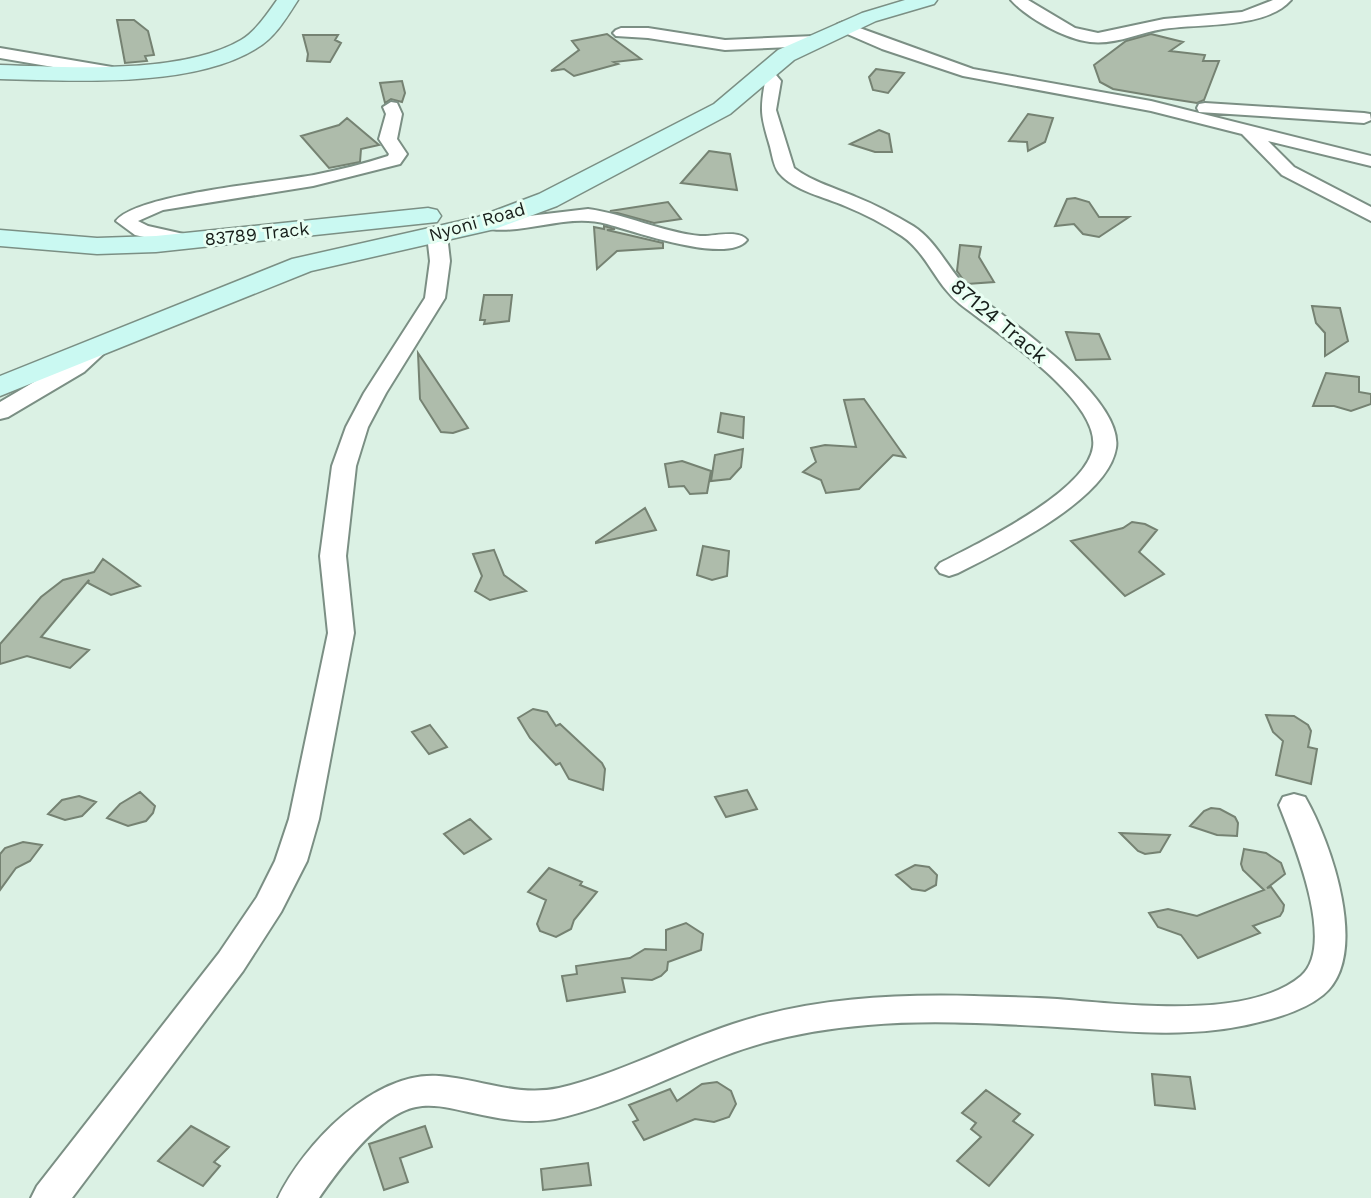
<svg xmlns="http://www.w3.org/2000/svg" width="1371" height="1198" viewBox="0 0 1371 1198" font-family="'Work Sans',sans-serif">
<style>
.building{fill:#aebcab;stroke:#758272;stroke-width:2}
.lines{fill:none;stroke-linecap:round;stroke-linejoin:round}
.street-casing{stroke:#7b8f84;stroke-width:4}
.secondary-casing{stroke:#7b8f84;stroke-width:3}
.street{fill:#fff;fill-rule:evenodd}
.secondary{fill:#caf9f2;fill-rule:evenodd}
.labels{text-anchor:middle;stroke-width:6;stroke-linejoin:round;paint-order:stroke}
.far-street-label{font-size:18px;fill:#171e1a;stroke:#e8fef2}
.street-label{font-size:21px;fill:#171e1a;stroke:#e8fef2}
</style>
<rect width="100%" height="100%" fill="#dbf1e4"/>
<!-- building -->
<path class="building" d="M 117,20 L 134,20 L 148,31 L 154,55 L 145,56 L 147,61 L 125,63 Z
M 607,34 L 641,59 L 614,62 L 618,64 L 574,76 L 564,69 L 551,71 L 579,50 L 572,41 Z
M 1151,34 L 1183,42 L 1170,51 L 1205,55 L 1203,61 L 1219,61 L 1204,100 L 1197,103 L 1165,98 L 1113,89 L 1100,82 L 1094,65 L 1126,41 Z
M 303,35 L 338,35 L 335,40 L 341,43 L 330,62 L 307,61 L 308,54 Z
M 876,69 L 904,73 L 888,93 L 873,90 L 869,77 Z
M 402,81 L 405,93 L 402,102 L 391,99 L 385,103 L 380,83 Z
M 1028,114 L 1053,118 L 1045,142 L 1028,151 L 1027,142 L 1009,141 Z
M 347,118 L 379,145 L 361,149 L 360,162 L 329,168 L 301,136 L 339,125 Z
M 879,130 L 889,134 L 892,152 L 875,152 L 850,144 Z
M 709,151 L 730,154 L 737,190 L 681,183 Z
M 1075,198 L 1089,202 L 1099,217 L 1129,217 L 1099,237 L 1083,234 L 1074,224 L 1055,226 L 1067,199 Z
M 668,202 L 681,219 L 654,223 L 610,211 Z
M 604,226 L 615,229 L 607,230 L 663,243 L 663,248 L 617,251 L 597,269 L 594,227 L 604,229 Z
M 960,245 L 981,247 L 979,257 L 994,282 L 967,284 L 962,278 L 957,271 Z
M 484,295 L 512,295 L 509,321 L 484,324 L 485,320 L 480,320 Z
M 1312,306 L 1340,308 L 1348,341 L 1325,356 L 1325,333 L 1316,323 Z
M 1066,332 L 1099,334 L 1110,359 L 1076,360 Z
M 418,353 L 468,428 L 453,433 L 441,432 L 420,399 Z
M 1326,373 L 1359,377 L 1359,392 L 1371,394 L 1371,404 L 1351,411 L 1334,406 L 1313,406 Z
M 864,399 L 905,457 L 893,455 L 859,489 L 826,493 L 821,480 L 803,472 L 816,462 L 811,448 L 825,445 L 856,447 L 844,400 Z
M 721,413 L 744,417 L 743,438 L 718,432 Z
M 743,449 L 741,467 L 730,479 L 711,481 L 715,455 Z
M 682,461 L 711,471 L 707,493 L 690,494 L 684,486 L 669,487 L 665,464 Z
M 645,508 L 656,530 L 596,543 L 596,542 Z
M 1132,522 L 1145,524 L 1157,530 L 1139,552 L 1164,574 L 1125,596 L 1071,541 L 1123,528 Z
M 703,546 L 729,551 L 727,576 L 712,580 L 697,575 Z
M 494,550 L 504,575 L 526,591 L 490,600 L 475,591 L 482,576 L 473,554 Z
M 103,559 L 140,586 L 111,595 L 88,583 L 89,580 L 41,637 L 89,650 L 70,668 L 27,656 L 0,664 L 0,644 L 41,597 L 63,580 L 94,572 Z
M 533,709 L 547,712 L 556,726 L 560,724 L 602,763 L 605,769 L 603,790 L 569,779 L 560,763 L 556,765 L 530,738 L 518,718 Z
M 1266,715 L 1294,716 L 1308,725 L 1311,731 L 1308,747 L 1317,749 L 1311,784 L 1276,775 L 1283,741 L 1273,732 Z
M 430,725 L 447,747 L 429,754 L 412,732 Z
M 747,790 L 757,809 L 726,817 L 715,797 Z
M 140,792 L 155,806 L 153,813 L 146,821 L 128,826 L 107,818 L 120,804 Z
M 79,796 L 96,802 L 82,816 L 65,820 L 48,814 L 62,800 Z
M 1211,808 L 1220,809 L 1235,817 L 1238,823 L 1237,836 L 1217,835 L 1190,826 L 1204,811 Z
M 470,819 L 491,839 L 464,854 L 444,834 Z
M 1120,833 L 1170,835 L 1160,852 L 1145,854 L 1138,851 Z
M 23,842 L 42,845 L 30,861 L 16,868 L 0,890 L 0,854 L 5,848 Z
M 1244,849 L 1266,853 L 1281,863 L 1285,874 L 1267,888 L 1271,887 L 1284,905 L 1283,911 L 1280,916 L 1253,926 L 1260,933 L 1198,958 L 1181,935 L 1158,927 L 1149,913 L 1168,909 L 1197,916 L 1264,890 L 1243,870 L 1241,864 Z
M 915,865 L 929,867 L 937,875 L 936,885 L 925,891 L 912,889 L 896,875 Z
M 549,868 L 582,882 L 580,885 L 597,892 L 574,920 L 571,929 L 556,937 L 540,931 L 537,924 L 546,900 L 528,892 Z
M 686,923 L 703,934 L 701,950 L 668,962 L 667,970 L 661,976 L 652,980 L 622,978 L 625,992 L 567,1001 L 562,976 L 577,974 L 576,966 L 630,958 L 645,949 L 666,950 L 666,930 Z
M 1152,1074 L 1190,1077 L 1195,1109 L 1155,1105 Z
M 717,1082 L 731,1091 L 736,1104 L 729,1117 L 714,1122 L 695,1119 L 644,1140 L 633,1122 L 638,1120 L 629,1105 L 670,1089 L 677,1101 L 702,1084 Z
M 986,1090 L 1020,1114 L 1013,1121 L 1033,1135 L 989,1186 L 957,1161 L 981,1137 L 971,1129 L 976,1123 L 962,1113 Z
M 191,1126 L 229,1147 L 214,1162 L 220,1166 L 203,1186 L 158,1161 Z
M 425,1126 L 432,1147 L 400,1158 L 408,1182 L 384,1190 L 369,1144 Z
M 588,1163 L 591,1185 L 543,1190 L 541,1169 Z"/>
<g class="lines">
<defs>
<path id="street" d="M 1011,0 L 1028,0 L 1075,28 L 1098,33 L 1164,19 L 1242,12 L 1273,0 L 1291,0 C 1266,29 1199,23 1163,29 C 1139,33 1115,45 1090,42 C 1065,39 1027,18 1011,0 Z
M 843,22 L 973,69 L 1151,101 L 1371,156 L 1371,166 L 1268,141 L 1294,167 L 1371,207 L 1371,221 L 1282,175 L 1242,134 L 1151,111 L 963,76 L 882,49 L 838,30 L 835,27 L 838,24 Z
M 621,28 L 648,28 L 725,40 L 814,36 L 822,41 L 814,46 L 725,50 L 648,38 L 616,36 L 613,33 L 616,30 Z
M 0,48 L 112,67 L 120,72 L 112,77 L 0,58 Z
M 765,67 L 771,69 L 781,81 L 776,110 L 794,168 C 813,182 835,188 856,197 C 876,205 895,215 913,226 C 941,244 950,277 977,296 C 1012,322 1124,399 1116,448 C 1108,500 1001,551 958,573 L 949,576 L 940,573 L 936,568 L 940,563 C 977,544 1087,492 1093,447 C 1100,400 993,330 960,304 C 936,285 927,253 902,236 C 884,224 865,214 845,206 C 825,197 794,191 779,173 C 773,166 772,152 769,143 C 761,116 760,110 765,82 L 757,72 Z
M 391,102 L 397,103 L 402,114 L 397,139 L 407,154 L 400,164 L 313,186 L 163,210 L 138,221 L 148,226 L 197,237 L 200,241 L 197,245 L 190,247 L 135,235 L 116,221 C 136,194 276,182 314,175 C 339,170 363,164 388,156 L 389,154 L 379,139 L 386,114 L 383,107 Z
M 1205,103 L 1364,113 L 1370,114 L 1371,120 L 1364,123 L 1199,112 L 1197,108 L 1199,104 Z
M 588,209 C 626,214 661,232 700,236 C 713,237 738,229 747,240 C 728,265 633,231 607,224 C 564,212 522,238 479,227 L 476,223 L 486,217 L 512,218 Z
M 437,229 L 447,235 L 450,261 L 445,298 L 386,393 L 368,427 L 356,466 L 346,556 L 354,633 L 319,819 L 307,861 L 281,912 L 243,971 L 72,1198 L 31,1198 L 37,1186 L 219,953 L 257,897 L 275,861 L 289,819 L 328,633 L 320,556 L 332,466 L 346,427 L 364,393 L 425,298 L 430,261 L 427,235 Z
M 100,341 L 108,342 L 111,347 L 84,372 L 8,417 L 0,419 L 0,402 L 68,362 L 92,342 Z
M 1294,794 L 1305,797 C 1331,842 1371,956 1323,995 C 1308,1007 1289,1014 1271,1019 C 1191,1042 1122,1030 1041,1026 C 984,1023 925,1020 868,1025 C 819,1029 770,1038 724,1056 C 668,1077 614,1106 555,1119 C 527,1124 500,1119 473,1113 C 454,1109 434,1103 416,1107 C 379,1114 339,1169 319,1198 L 278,1198 C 304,1144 374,1071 439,1076 C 480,1079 517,1097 559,1088 C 619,1074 675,1043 733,1024 C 811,998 893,994 974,996 C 1002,997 1030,997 1057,999 C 1122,1004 1248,1021 1301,976 C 1337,945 1293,841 1279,805 L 1283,797 Z"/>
<path id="secondary" d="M 277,0 L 298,0 C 287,17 275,38 257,48 C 194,88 73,81 0,79 L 0,65 C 68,67 181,75 241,40 C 256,31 267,14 277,0 Z
M 905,0 L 937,0 L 934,4 L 876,21 L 794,60 L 730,114 L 557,206 L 495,229 L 311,271 L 0,396 L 0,376 L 292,259 L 478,217 L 539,194 L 714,104 L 778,50 L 862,13 Z
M 428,208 L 437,210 L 441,216 L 437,222 L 156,252 L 97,254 L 0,246 L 0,230 L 97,238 L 156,236 Z"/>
</defs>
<!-- street casing -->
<use href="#street" class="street-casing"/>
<!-- secondary casing -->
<use href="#secondary" class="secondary-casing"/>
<!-- street -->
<use href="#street" class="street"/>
<!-- secondary -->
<use href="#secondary" class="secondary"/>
</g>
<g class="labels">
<!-- far-street labels -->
<g class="far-street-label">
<text transform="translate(477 222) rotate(-16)" y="6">Nyoni Road</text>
<text transform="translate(257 234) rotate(-6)" y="6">83789 Track</text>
</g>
<!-- street labels -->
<g class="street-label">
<text transform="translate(999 321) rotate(40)" y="7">87124 Track</text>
</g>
</g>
</svg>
